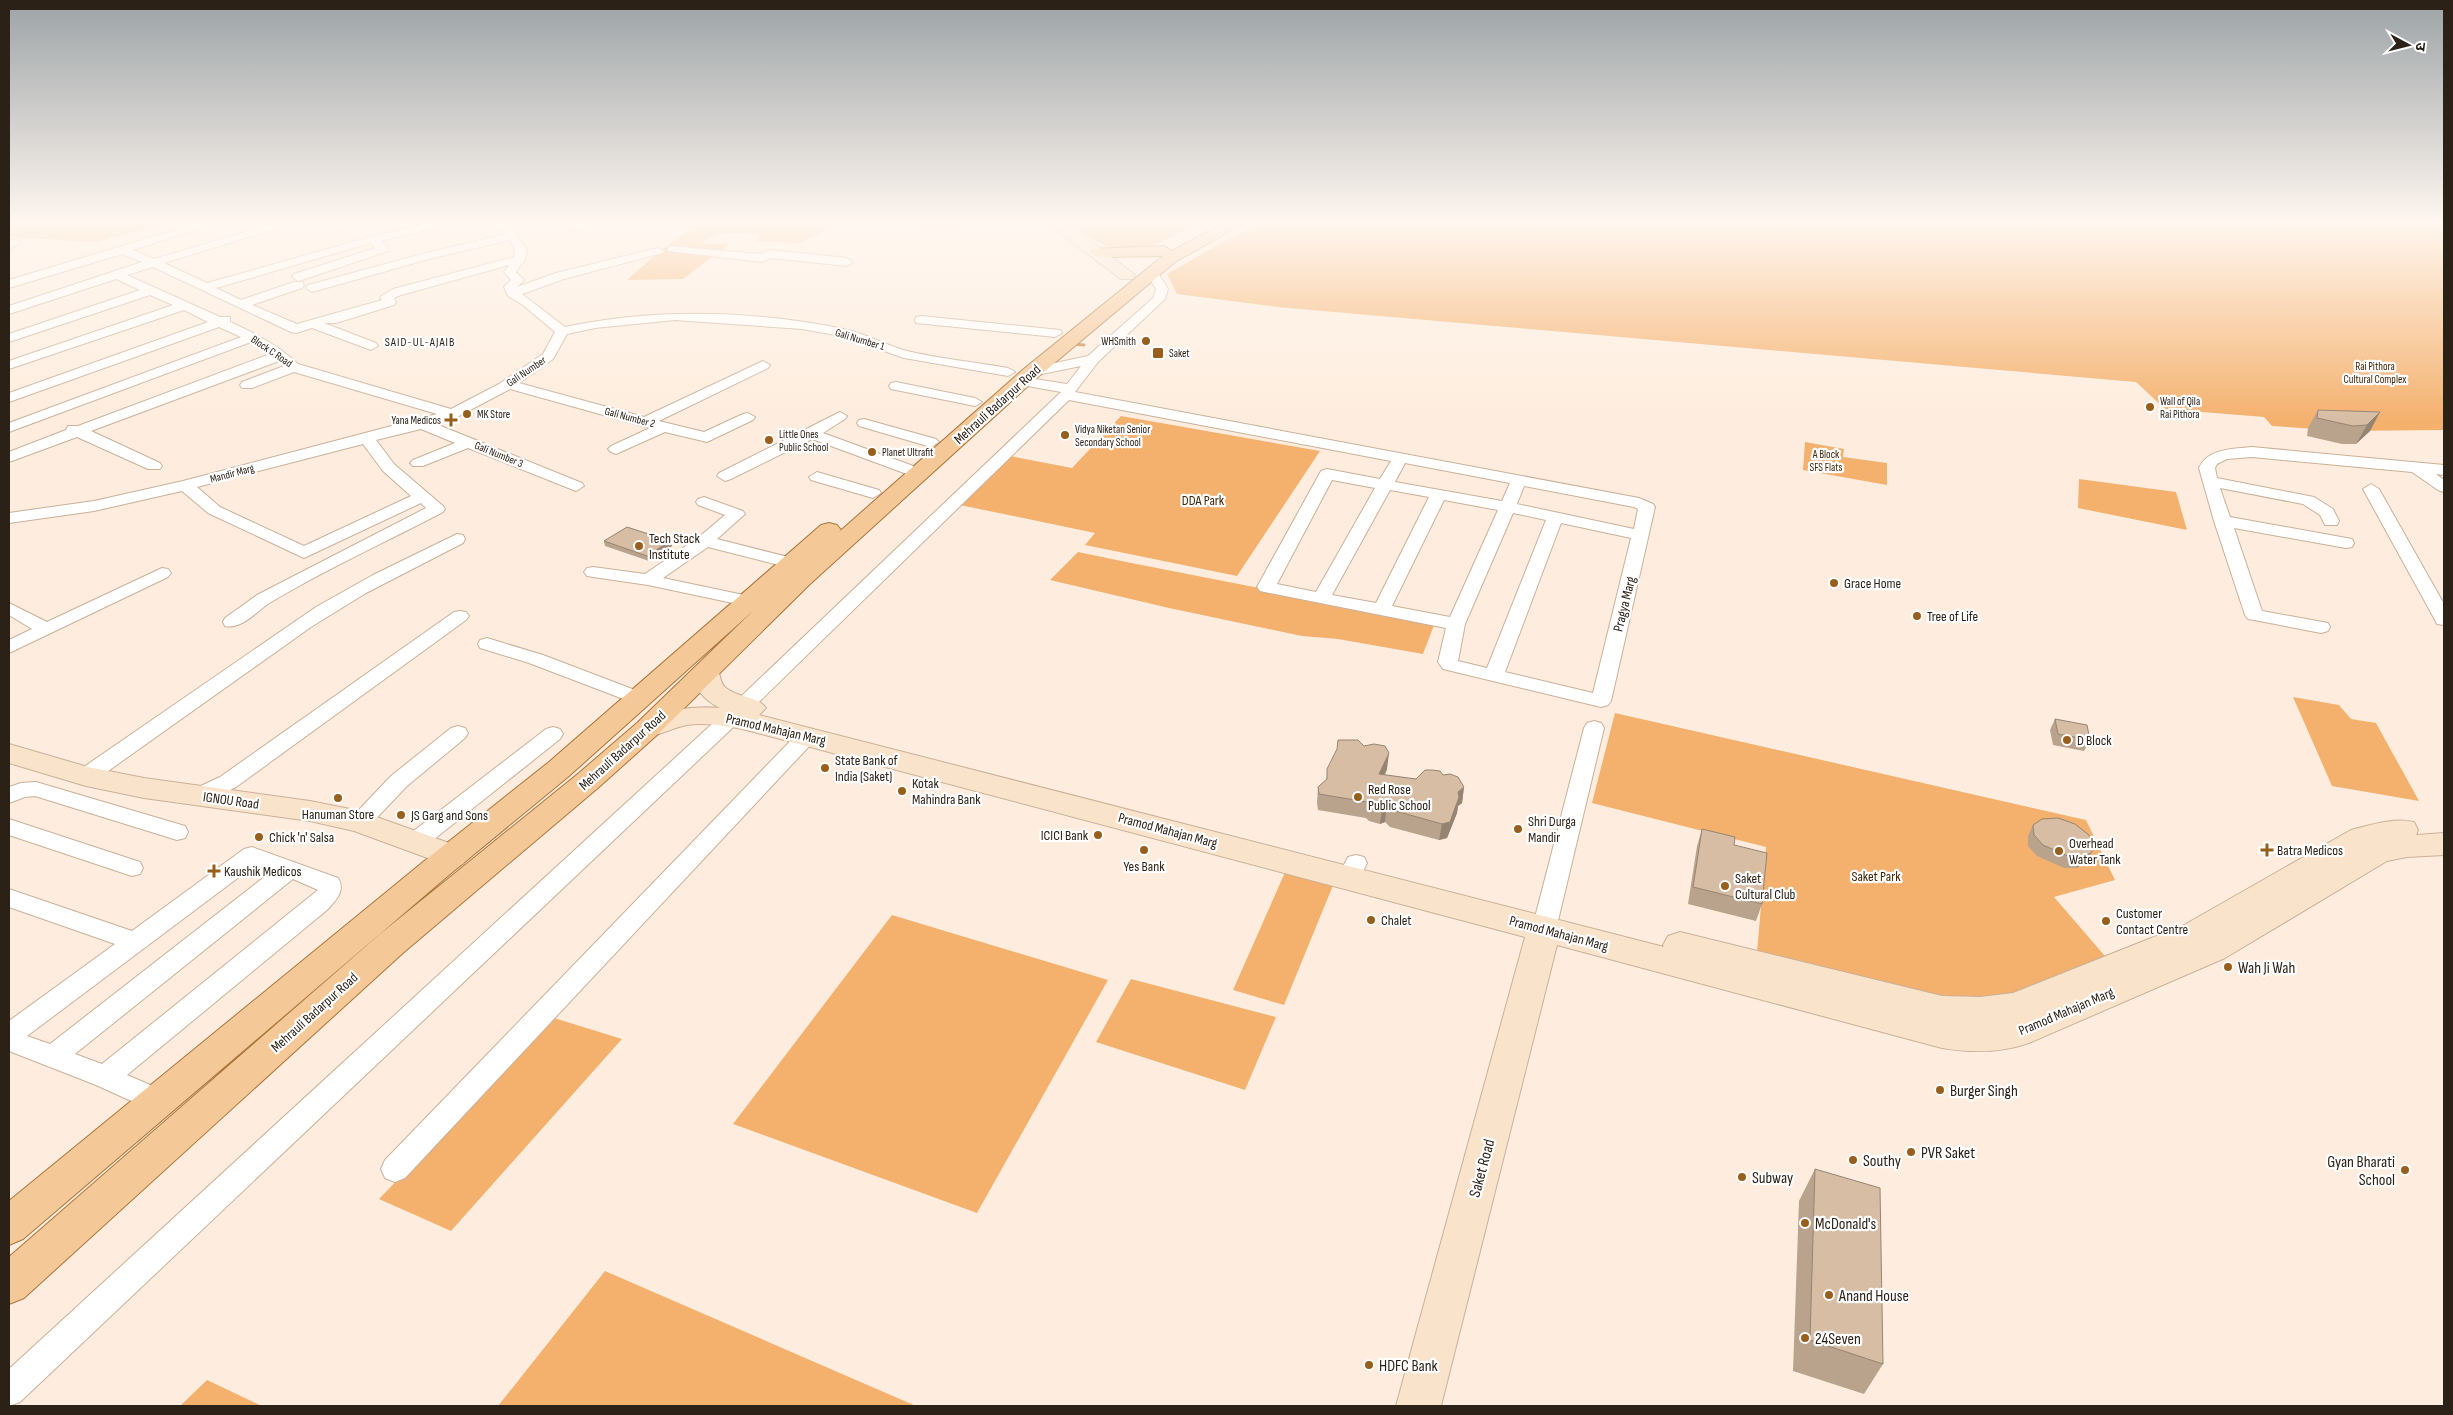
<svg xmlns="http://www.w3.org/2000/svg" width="2453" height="1415" viewBox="0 0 2453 1415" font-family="'Sofia Sans Condensed','Noto Sans Devanagari',sans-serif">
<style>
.green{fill:#f4b16e}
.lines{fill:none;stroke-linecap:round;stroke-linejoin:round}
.stream{stroke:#cc8942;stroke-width:3}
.street-casing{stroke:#cab098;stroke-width:2}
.secondary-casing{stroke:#cab098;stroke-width:2}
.primary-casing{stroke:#aa763d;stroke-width:2}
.street{fill:#fff;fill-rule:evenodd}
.secondary{fill:#fae3cb;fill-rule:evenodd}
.primary{fill:#f5c897;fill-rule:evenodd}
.wall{fill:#b9a38d}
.shaded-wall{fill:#968473}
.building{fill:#d7bda4;stroke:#968473}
.poi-dot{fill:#985f1c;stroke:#fff;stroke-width:2}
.labels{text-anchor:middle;stroke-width:4.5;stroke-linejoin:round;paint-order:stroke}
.far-street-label{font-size:11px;fill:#2b2117;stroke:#fff}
.far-poi-label{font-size:11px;fill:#2b2117;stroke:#fff;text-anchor:start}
.far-park-label{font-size:11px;fill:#3e2404;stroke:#fff}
.far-neighbourhood-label{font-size:12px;letter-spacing:1px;fill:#2b2117;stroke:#fff}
.street-label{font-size:14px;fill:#2b2117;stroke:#fff}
.park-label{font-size:14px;fill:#3e2404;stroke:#fff}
.poi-label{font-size:14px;fill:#2b2117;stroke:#fff;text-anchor:start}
.near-poi-label{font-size:16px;fill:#2b2117;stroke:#fff;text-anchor:start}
.near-street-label{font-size:16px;fill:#2b2117;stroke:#fff}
</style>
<rect width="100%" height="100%" fill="#feedde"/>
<!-- green -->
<path class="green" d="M 9,222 L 174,222 L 95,242 L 9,237 Z
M 701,222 L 841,222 L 800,243 L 756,241 L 762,235 C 746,233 712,229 702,244 L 730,243 L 683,279 L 627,280 L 661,250 Z
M 904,222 L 983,222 L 941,228 Z
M 1068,222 L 1199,222 C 1171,237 1137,260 1104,245 C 1091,239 1079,230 1068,222 Z
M 1267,222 L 2444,222 L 2444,430 L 2346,431 L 2272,426 L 2264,417 L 2165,409 L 2136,382 L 1277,307 L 1177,294 L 1167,274 L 1230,238 Z
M 1121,416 L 1320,451 L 1237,576 L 1085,545 L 1095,533 L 960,505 L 1010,456 L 1072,468 Z
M 1805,442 L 1844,449 L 1843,457 L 1887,463 L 1887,485 L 1803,470 Z
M 2079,479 L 2176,492 L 2187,530 L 2078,508 Z
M 1078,552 C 1196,577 1316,597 1434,625 L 1423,654 L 1338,639 L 1302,636 L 1169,608 L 1050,580 Z
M 2293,697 L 2339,705 L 2351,719 L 2376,723 L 2419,801 L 2332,786 Z
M 1615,713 L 2086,820 L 2115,880 L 2054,897 L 2111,963 L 2049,985 L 1973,1003 L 1757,953 L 1766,847 L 1592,803 Z
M 1286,870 L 1334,883 L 1284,1005 L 1233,990 Z
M 892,915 L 1108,980 L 977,1213 L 733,1124 Z
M 1131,979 L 1276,1017 L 1245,1090 L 1096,1042 Z
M 554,1018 L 622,1039 L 451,1231 L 379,1199 Z
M 605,1271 L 916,1406 L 498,1406 Z
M 207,1380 L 262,1406 L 180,1406 Z"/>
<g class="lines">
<!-- stream -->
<path class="stream" d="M 1072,344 L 1084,345"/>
<defs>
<path id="street" d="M 202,222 L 219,222 L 133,250 L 154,259 L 280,222 L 298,222 L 164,263 L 207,283 L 370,237 L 432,222 L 452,222 L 451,224 L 381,241 L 388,247 L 388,251 L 302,280 L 298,281 L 292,277 L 294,274 L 375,248 L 371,243 L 216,288 L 241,300 L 294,282 L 302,282 L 304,285 L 302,288 L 252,305 L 297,324 L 382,300 L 380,297 L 393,289 L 514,257 L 515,250 L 510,240 L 429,259 L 312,292 L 306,288 L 308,285 L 422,254 L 506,234 L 497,222 L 508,222 L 527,250 L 525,259 L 516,272 L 524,280 L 517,287 L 556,273 L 658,248 L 664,251 L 662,253 L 564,279 L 522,294 L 565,327 C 653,308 754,310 843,329 C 865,333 885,345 907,351 C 940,359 975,362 1008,368 L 1015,372 L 1008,376 L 904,358 L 841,336 L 802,329 L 675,320 L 595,328 L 567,334 L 553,359 L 519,383 L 644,417 L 763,361 L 770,365 L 768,368 L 659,421 L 704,432 L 743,414 L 748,413 L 755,417 L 753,420 L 707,442 L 665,432 L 616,454 L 611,452 L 608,449 L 611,446 L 650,428 L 510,389 L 457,417 L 436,424 L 582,483 L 584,486 L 576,491 L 468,448 L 423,466 L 413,466 L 410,463 L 413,460 L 455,443 L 421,429 L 376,440 L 394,464 L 443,506 L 445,509 L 443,512 C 386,542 326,569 271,602 C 257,610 243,630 225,626 L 223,622 L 225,618 L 257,595 L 426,508 L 421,503 L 304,558 L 208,513 L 182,491 L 94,511 L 9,523 L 9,513 L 94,501 L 183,481 L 437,414 L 294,372 L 252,388 L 242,388 L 240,385 L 242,382 L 284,366 L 279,361 L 91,431 L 160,463 L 162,466 L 160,469 L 148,469 L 77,437 L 9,462 L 9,452 L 66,430 L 68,426 L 78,426 L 270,354 L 251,342 L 9,432 L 9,423 L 241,337 L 219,327 L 9,402 L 9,393 L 208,322 L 184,310 L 9,369 L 9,361 L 173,305 L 150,295 L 9,342 L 9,334 L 140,290 L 116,279 L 9,314 L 9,306 L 142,262 L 122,254 L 9,288 L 9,280 ZM 509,265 L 504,272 L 511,280 L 504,287 L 508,296 L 523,305 L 555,332 L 543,354 L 499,384 L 451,409 L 298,364 C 278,345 255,333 230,322 L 230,317 L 220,317 L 127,275 L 153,267 L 291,332 L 296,333 L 312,328 L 371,350 L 378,346 L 376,343 L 324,323 L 336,323 L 394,305 L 396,302 L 394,298 L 401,295 ZM 363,444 L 383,471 L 411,496 L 304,546 L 220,507 L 197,487 Z
M 343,222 L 361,222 L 345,228 L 337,228 L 337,224 Z
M 579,222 L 593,222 L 581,230 L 573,230 L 573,226 Z
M 9,239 L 19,241 L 21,243 L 9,249 Z
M 672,246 L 760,254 L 769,250 L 847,258 L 853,262 L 847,266 L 771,258 L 762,262 L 668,251 L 668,247 Z
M 1152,269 L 1156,270 L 1168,289 L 1165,299 L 1098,362 L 1075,392 L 1639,498 L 1653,504 L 1655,507 L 1611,701 L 1608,705 L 1601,707 L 1443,669 L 1438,662 L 1446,628 L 1260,591 L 1257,587 L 1321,471 L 1327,469 L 1380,479 L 1391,461 L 1069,400 L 726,734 L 20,1402 L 9,1406 L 9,1369 L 712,724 L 1061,392 L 1022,385 L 1015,381 L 1022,377 L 1067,384 L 1081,366 L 1032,376 L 1025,372 L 1027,369 L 1088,356 L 1153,298 L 1156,289 L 1146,273 ZM 1405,463 L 1510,483 L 1502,501 L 1395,482 ZM 1332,480 L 1375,488 L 1316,592 L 1277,584 ZM 1524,486 L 1634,507 L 1638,509 L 1634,529 L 1517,504 ZM 1390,490 L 1429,497 L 1376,603 L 1332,595 ZM 1444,500 L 1498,510 L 1450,617 L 1392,606 ZM 1513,513 L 1546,520 L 1487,668 L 1458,661 L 1465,624 ZM 1561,523 L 1631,538 L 1593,693 L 1505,672 Z
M 921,316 L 1060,330 L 1062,333 L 1055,337 L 916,323 L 915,320 L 916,317 Z
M 896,382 L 975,398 L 982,402 L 975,406 L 891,389 L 889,386 L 891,383 Z
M 840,412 L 847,416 L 845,419 L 823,433 L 927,471 L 929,474 L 927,477 L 915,477 L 812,439 L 731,479 L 725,481 L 717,476 L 719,473 Z
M 864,419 L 936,439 L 939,442 L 931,447 L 859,426 L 857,423 L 859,420 Z
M 2252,447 L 2444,465 L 2444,475 L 2436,474 L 2444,480 L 2444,492 L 2438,490 L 2412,472 L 2252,457 L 2227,459 L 2217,464 L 2215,468 L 2217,478 L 2314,497 L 2333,509 L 2339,521 L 2337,525 L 2325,525 L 2320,515 L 2303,504 L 2220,488 L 2230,517 L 2352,539 L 2354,543 L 2352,547 L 2346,548 L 2234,528 L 2262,611 L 2328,623 L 2330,627 L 2328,631 L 2321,633 L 2254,620 L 2248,619 L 2245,615 L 2214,521 L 2199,468 C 2208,448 2233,449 2252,447 Z
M 817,472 L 879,490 L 881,493 L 873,498 L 811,480 L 809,477 Z
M 2371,484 L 2379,489 L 2444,604 L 2444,625 L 2437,624 L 2435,620 L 2363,489 Z
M 704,497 L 743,511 L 745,514 L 717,539 L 796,559 L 799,563 L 796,567 L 790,568 L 708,547 L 663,578 L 753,597 L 756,601 L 753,605 L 747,606 L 648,585 L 593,577 L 587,576 L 584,572 L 587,568 L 593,567 L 645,574 L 699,537 L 725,515 L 698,505 L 696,502 L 698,499 Z
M 457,534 L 463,535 L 465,539 L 463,543 L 366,593 L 311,627 L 94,781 L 86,783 L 78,781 L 75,776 L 78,771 L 316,607 L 373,575 Z
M 162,568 L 168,569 L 171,573 L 168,577 L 9,653 L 9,640 L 32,629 L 9,615 L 9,603 L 47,622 Z
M 460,611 L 466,612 L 469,616 L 466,620 L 236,787 C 222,794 206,806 190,801 L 187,796 L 190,791 L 220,777 L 454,612 Z
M 487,638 L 543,655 L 648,695 L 651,699 L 648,703 L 641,705 L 634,703 L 529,663 L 480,648 L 478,644 L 480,640 Z
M 1594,721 L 1601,723 L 1604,728 L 1556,929 L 1553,935 L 1544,938 L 1535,935 L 1532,929 L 1584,728 L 1587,723 Z
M 458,726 L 465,728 L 468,733 L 465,738 L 407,786 L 368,827 L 360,830 L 352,827 L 349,822 L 352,817 L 391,776 L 451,728 Z
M 553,727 L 560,729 L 563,734 L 560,739 L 423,848 L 415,850 L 407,848 L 404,842 L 407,836 L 546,729 Z
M 807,729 L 814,731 L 817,736 L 814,741 L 405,1178 L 395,1182 L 385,1178 L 381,1169 L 385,1160 L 800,731 Z
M 36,782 L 185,826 L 188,832 L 185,838 L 177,840 L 35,796 L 25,797 L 9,803 L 9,787 L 21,783 Z
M 9,819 L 140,862 L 143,868 L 140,874 L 132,876 L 9,835 Z
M 252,847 L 338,878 C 346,891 336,900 327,910 L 127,1075 L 169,1093 L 173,1101 L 169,1109 L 159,1113 L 149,1109 L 96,1085 L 9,1051 L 9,1021 L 115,944 L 9,907 L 9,889 L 132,931 L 244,849 ZM 255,865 L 272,871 L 50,1044 L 27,1036 ZM 293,879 L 318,890 L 102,1064 L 75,1054 Z
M 1356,855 L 1364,857 L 1367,863 L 1357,884 L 1349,886 L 1341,884 L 1337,878 L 1348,857 Z"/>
<path id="secondary" d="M 1045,222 L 1069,224 L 1135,275 L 1133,279 L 1121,279 Z
M 707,664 L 716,666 C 721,673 719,683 726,688 C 738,698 758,696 766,708 L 759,715 L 1664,947 L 1663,945 L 1668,936 L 1680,932 L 1942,996 L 1980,997 L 2013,993 L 2184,925 L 2351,830 C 2370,825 2395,817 2414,822 L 2418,830 L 2416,835 L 2444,833 L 2444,855 L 2407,857 L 2387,861 L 2225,958 L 2029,1043 C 2000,1053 1972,1053 1942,1048 L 1557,945 L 1441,1406 L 1396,1406 L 1525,937 L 746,730 C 727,726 706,722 687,725 C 669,728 655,740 637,735 L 633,729 C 646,709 698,706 720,708 C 705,701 686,683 698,666 Z
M 9,744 L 88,767 L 144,778 L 310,801 L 360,811 L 463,848 L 468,856 L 463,864 L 452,867 L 354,831 L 310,821 L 144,798 L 86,786 L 9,763 Z"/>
<path id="primary" d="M 1226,222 L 1246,222 L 1175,262 L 1039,376 L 810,584 L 657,735 L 599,787 L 404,952 L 24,1298 L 9,1304 L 9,1257 L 380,934 L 579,773 L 637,723 L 754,610 L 569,776 L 450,874 L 23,1239 L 9,1245 L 9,1201 L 428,858 L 549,762 L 821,525 L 829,523 L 837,525 L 841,530 L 838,533 L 1025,368 L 1163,256 L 1098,257 L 1090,252 L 1092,249 L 1164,246 L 1172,251 Z"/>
</defs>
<!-- street casing -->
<use href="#street" class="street-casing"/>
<!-- secondary casing -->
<use href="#secondary" class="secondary-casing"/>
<!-- primary casing -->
<use href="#primary" class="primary-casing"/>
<!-- street -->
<use href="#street" class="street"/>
<!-- secondary -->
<use href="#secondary" class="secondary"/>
<!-- primary -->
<use href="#primary" class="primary"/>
</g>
<!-- wall -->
<path class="wall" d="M 2318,410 L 2380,412 L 2370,431 L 2356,444 L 2342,444 L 2307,436 L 2308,428 Z
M 604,541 L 670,541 L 672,546 L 649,561 L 605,546 Z
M 2055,719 L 2090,740 L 2084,751 L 2053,745 L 2050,730 Z
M 1364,746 L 1387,769 L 1385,775 L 1416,779 L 1443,775 L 1464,787 L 1462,803 L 1458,806 L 1457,813 L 1447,838 L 1439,840 L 1390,827 L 1385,822 L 1380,824 L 1369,821 L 1366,818 L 1318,810 L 1317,803 L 1318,787 L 1326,780 L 1337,749 Z
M 2075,824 L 2084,864 L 2076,868 L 2064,868 L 2037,856 L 2028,846 L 2028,836 L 2033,825 Z
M 1702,829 L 1734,845 L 1762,904 L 1756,921 L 1688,904 L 1697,846 Z
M 1815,1169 L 1883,1364 L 1864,1394 L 1793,1371 L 1799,1201 Z"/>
<!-- shaded-wall -->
<path class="shaded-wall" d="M 2380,412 L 2370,431 L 2356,444 L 2367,425 Z
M 670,541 L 672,546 L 649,561 L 647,556 Z
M 1389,753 L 1387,769 L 1377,790 L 1379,774 Z
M 1464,787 L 1462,803 L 1458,806 L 1457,813 L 1447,838 L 1439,840 L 1442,824 L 1458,792 Z
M 1387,806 L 1385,822 L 1380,824 L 1382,808 Z
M 2091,853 L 2084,864 L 2076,868 L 2082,857 Z"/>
<!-- building -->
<path class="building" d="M 2318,410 L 2380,412 L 2367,425 L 2353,426 L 2317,418 Z
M 627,527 L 670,541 L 647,556 L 604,541 Z
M 2055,719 L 2087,725 L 2090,740 L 2058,734 Z
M 1338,740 L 1358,740 L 1364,746 L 1374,744 L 1385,746 L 1389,753 L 1379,774 L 1416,779 L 1425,770 L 1432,770 L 1440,771 L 1443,775 L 1450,774 L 1458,777 L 1464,787 L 1458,792 L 1459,797 L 1450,822 L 1442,824 L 1392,810 L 1387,806 L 1382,808 L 1370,805 L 1367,802 L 1319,794 L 1318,787 L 1327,779 L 1327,769 L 1337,749 Z
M 2058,818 L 2075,824 L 2089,835 L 2094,846 L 2091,853 L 2082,857 L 2070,857 L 2043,845 L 2034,835 L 2033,825 L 2042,819 Z
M 1702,829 L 1735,837 L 1734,845 L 1767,853 L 1762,904 L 1693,887 Z
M 1815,1169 L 1880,1188 L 1883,1364 L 1810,1340 Z"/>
<!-- sky -->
<linearGradient id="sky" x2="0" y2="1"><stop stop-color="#9da3a6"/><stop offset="0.53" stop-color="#fff7f0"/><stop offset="1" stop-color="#fff7f0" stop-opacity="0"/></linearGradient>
<rect width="2453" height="420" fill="url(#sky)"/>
<!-- markers -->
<g class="poi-dot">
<circle cx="1146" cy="341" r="5"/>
<rect x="1152" y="347" width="12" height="12" rx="2.5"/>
<circle cx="2150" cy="407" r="5"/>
<circle cx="467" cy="414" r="5"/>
<path d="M448.5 412.5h5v5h5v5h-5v5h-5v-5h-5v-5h5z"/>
<circle cx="1065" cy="435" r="5"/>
<circle cx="769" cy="440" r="5"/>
<circle cx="872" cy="452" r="5"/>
<circle cx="639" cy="546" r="5"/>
<circle cx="1834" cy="583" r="5"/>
<circle cx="1917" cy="616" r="5"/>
<circle cx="2067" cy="740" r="5"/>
<circle cx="825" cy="768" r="5"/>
<circle cx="902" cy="791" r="5"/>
<circle cx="1358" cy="797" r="5"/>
<circle cx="338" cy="798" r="5"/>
<circle cx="401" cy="815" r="5"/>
<circle cx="1518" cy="829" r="5"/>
<circle cx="1098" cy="835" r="5"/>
<circle cx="259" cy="837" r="5"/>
<circle cx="1144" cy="850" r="5"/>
<path d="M2264.5 842.5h5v5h5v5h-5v5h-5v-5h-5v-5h5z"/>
<circle cx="2059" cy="851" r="5"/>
<path d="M211.5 863.5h5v5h5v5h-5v5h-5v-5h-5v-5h5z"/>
<circle cx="1725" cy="886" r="5"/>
<circle cx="1371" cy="920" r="5"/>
<circle cx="2106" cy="921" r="5"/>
<circle cx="2228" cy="967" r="5"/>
<circle cx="1940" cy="1090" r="5"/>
<circle cx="1911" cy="1152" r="5"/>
<circle cx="1853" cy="1160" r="5"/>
<circle cx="2405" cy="1170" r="5"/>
<circle cx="1742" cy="1177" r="5"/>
<circle cx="1805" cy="1223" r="5"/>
<circle cx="1829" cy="1295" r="5"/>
<circle cx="1805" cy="1338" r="5"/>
<circle cx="1369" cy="1365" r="5"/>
</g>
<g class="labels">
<!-- far-street labels -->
<g class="far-street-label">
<text transform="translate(860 339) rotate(17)" y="4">Gali Number 1</text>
<text transform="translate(272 351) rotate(34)" y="4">Block C Road</text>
<text transform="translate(526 371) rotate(-34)" y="4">Gali Number</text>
<text transform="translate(630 417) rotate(15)" y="4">Gali Number 2</text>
<text transform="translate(499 454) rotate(22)" y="4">Gali Number 3</text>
<text transform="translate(232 473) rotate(-15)" y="4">Mandir Marg</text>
</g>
<!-- far-poi labels -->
<g class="far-poi-label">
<text x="1136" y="345" text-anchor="end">WHSmith</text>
<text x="1169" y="357">Saket</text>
<text x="2160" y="405">Wall of Qila<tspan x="2160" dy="13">Rai Pithora</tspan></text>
<text x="477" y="418">MK Store</text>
<text x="441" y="424" text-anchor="end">Yana Medicos</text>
<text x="1075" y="433">Vidya Niketan Senior<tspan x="1075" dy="13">Secondary School</tspan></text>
<text x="779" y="438">Little Ones<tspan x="779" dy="13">Public School</tspan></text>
<text x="882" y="456">Planet Ultrafit</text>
</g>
<!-- far-park labels -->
<g class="far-park-label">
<text x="2375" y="370">Rai Pithora<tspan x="2375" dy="13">Cultural Complex</tspan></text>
<text x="1826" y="458">A Block<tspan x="1826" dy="13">SFS Flats</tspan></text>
</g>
<!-- far-neighbourhood labels -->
<g class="far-neighbourhood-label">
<text x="420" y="346">SAID-UL-AJAIB</text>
</g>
<!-- street labels -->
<g class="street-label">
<text transform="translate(997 404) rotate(-42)" y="5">Mehrauli Badarpur Road</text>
<text transform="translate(1624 604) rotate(-76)" y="5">Pragya Marg</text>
<text transform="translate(776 729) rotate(13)" y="5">Pramod Mahajan Marg</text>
<text transform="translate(622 750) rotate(-42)" y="5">Mehrauli Badarpur Road</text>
<text transform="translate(231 800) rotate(8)" y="5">IGNOU Road</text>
<text transform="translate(1168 830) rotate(15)" y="5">Pramod Mahajan Marg</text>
<text transform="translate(1559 933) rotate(15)" y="5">Pramod Mahajan Marg</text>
<text transform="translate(2066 1011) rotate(-23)" y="5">Pramod Mahajan Marg</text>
<text transform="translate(314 1012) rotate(-42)" y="5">Mehrauli Badarpur Road</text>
</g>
<!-- park labels -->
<g class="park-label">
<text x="1203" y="505">DDA Park</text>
<text x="1876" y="881">Saket Park</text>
</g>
<!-- poi labels -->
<g class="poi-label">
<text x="649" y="543">Tech Stack<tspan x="649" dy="16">Institute</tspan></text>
<text x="1844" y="588">Grace Home</text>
<text x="1927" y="621">Tree of Life</text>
<text x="2077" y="745">D Block</text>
<text x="835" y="765">State Bank of<tspan x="835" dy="16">India (Saket)</tspan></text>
<text x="912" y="788">Kotak<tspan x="912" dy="16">Mahindra Bank</tspan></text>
<text x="1368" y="794">Red Rose<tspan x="1368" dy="16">Public School</tspan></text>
<text x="338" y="819" text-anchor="middle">Hanuman Store</text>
<text x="411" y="820">JS Garg and Sons</text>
<text x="1528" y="826">Shri Durga<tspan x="1528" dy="16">Mandir</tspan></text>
<text x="1088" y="840" text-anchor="end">ICICI Bank</text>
<text x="269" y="842">Chick 'n' Salsa</text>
<text x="2069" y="848">Overhead<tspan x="2069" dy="16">Water Tank</tspan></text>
<text x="2277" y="855">Batra Medicos</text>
<text x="1144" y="871" text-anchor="middle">Yes Bank</text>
<text x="224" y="876">Kaushik Medicos</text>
<text x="1735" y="883">Saket<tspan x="1735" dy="16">Cultural Club</tspan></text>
<text x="2116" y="918">Customer<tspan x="2116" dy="16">Contact Centre</tspan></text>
<text x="1381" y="925">Chalet</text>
</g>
<!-- near-poi labels -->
<g class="near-poi-label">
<text x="2238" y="973">Wah Ji Wah</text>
<text x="1950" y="1096">Burger Singh</text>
<text x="1921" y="1158">PVR Saket</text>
<text x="1863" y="1166">Southy</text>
<text x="2395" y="1167" text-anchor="end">Gyan Bharati<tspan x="2395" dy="18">School</tspan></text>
<text x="1752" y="1183">Subway</text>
<text x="1815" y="1229">McDonald's</text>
<text x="1839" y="1301">Anand House</text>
<text x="1815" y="1344">24Seven</text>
<text x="1379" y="1371">HDFC Bank</text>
</g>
<!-- near-street labels -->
<g class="near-street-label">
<text transform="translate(1481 1168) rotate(-75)" y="6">Saket Road</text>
</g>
</g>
<!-- border -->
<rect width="2453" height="1415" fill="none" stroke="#2b2117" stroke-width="20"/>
<!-- north arrow -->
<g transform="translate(2408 45) rotate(97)" stroke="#ffffff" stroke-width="4" paint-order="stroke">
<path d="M0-4L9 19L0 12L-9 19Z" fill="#2b2117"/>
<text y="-8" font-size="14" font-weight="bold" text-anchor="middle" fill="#2b2117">उ</text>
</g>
</svg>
